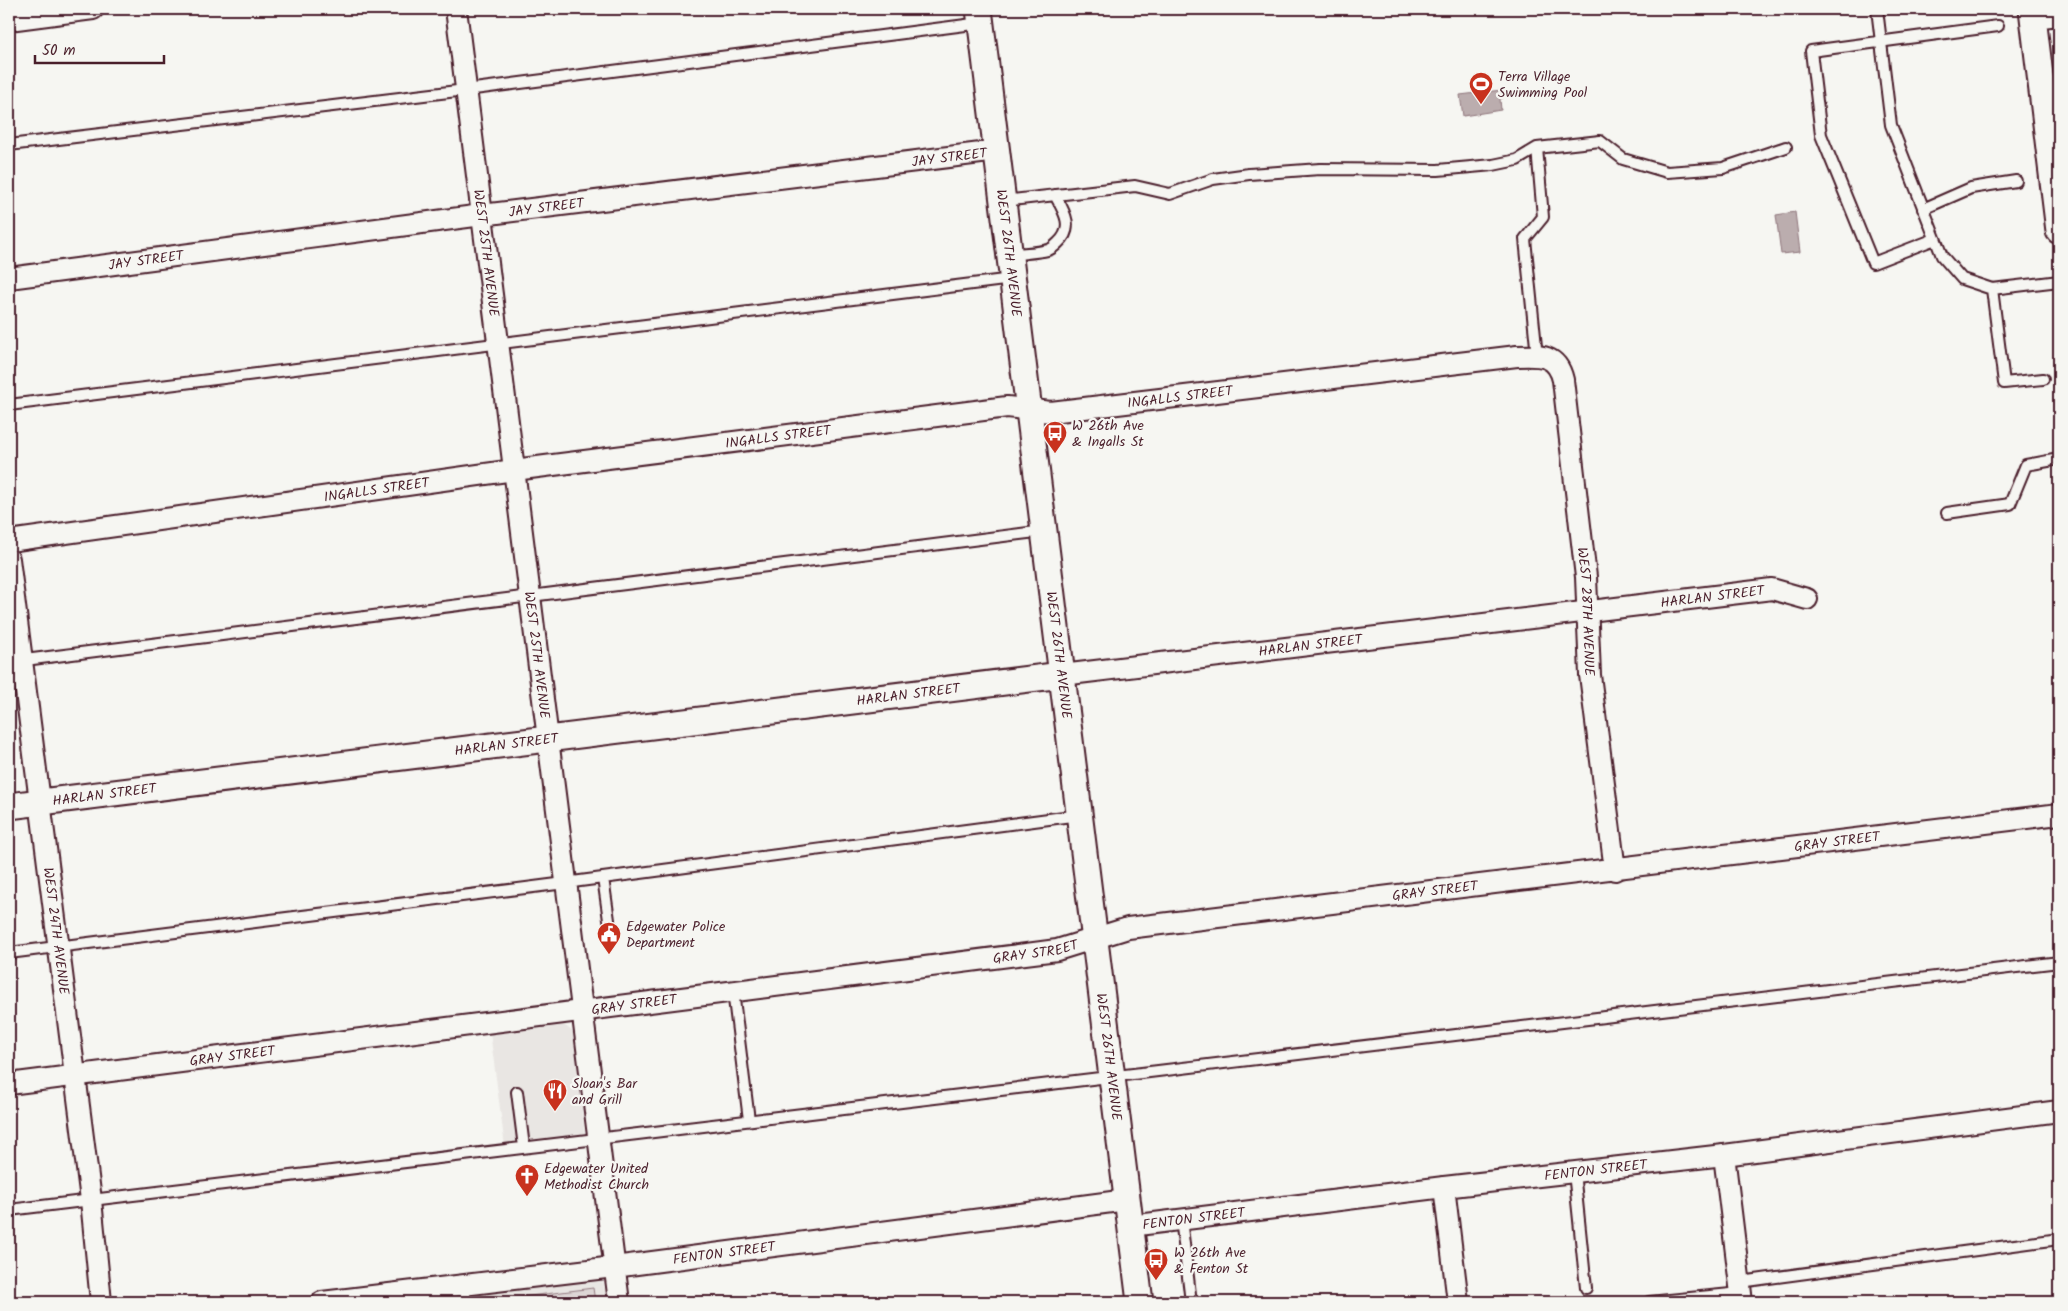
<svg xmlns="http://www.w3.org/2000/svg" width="2068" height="1311" viewBox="0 0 2068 1311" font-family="Kalam,sans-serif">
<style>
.built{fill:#e9e6e3}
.green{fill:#ddd6d5;stroke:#947a80}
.water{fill:#bbadae;stroke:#8e747a}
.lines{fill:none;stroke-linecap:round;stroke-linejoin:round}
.service-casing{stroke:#4a1f2b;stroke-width:14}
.minor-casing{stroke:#4a1f2b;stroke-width:24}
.tertiary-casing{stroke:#4a1f2b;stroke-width:29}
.service{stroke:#f6f6f2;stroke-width:10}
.minor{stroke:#f6f6f2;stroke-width:20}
.tertiary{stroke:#f6f6f2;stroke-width:25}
.labels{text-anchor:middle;stroke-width:4.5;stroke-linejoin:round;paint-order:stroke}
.poi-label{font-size:14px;fill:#4a1f2b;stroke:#f6f6f2;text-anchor:start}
.street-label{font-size:14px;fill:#4a1f2b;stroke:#f6f6f2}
</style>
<rect width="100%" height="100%" fill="#f6f6f2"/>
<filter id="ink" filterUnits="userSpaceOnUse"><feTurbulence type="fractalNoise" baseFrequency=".02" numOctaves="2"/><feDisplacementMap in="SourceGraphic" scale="10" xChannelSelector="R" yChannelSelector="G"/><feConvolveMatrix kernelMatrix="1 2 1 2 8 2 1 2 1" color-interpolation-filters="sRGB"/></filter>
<g filter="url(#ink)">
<!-- built -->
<path class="built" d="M 563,1024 L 573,1032 L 585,1136 L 505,1147 L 490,1032 Z
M 602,1278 L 608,1302 L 441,1302 L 440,1294 Z"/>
<!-- green -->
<path class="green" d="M 593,1288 L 595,1302 L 499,1302 L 498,1300 Z"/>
<!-- water -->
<path class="water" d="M 1502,90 L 1503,98 L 1500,99 L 1501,110 L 1463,116 L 1460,95 Z
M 1795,212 L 1800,252 L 1781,254 L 1776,215 Z"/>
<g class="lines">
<defs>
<path id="service" d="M 1877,9 L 1891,125 L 1942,256 L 1962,279 L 1992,289 L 2059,281
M 9,145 L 482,88 L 981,23
M 1537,148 L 1543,217 L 1525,239 L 1537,356
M 1003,201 L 1135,186 L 1170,194 L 1213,179 L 1249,174 L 1320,169 L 1438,170 L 1493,165 L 1517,160 L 1537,148 L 1600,141 L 1623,159 L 1667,172 L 1723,168 L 1786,147
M 1923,209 L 1971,188 L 2016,181
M 1935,239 L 1873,263 L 1821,135 L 1811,51 L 1998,26
M 1009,255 C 1022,253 1036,253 1048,250 C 1052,249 1055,246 1058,243 C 1075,228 1064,211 1055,195
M 1992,289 L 2004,383 L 2043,379
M 9,405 L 1012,279
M 1947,513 L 2010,504 L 2026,465 L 2059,459
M 9,662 L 1044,531
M 603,878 L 609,920
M 9,953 L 565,883 L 1079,815
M 733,991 L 749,1120
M 517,1092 L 524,1147
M 1574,1172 L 1586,1288
M 9,1210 L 2059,962
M 1181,1219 L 1191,1302
M 1740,1282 L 2059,1239
M 464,1286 L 466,1302
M 1649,1302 L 1741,1293"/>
<g id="minor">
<path id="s1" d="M 456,9 L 619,1302"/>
<path d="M 2033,18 L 2059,15"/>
<path d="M 9,20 L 93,9"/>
<path id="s2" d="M 9,278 L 482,215 L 997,151"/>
<path id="s3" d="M 9,541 L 514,470 L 1007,407 L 1051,412 L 1517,356 C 1540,355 1557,354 1563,380 L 1586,577 L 1590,675 L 1615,870"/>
<path id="s4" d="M 9,559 L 91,1200 L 101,1302"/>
<path id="s5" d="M 1062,675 L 1772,589 L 1807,599"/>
<path id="s6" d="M 9,1084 L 1057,950 L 1128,928 L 2059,814"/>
<path d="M 1724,1155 L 1742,1302"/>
<path d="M 1444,1187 L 1458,1302"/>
<path id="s7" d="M 1130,1226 L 1444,1187 L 1724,1155 L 2059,1111"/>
<path id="s8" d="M 322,1302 L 614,1267 L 1127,1200"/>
</g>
<g id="tertiary">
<path id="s9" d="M 979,9 L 1140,1302"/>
<path d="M 2032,9 L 2059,231"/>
<path id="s10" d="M 9,806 L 1062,675"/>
</g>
</defs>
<!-- service casing -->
<use href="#service" class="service-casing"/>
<!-- minor casing -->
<use href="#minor" class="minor-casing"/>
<!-- tertiary casing -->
<use href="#tertiary" class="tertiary-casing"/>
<!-- service -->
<use href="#service" class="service"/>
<!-- minor -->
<use href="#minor" class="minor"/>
<!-- tertiary -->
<use href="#tertiary" class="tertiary"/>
</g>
</g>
<!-- icons -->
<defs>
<symbol id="stadium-pin" viewBox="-11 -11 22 30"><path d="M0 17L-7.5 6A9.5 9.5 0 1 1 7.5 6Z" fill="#c8321e" stroke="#f6f6f2"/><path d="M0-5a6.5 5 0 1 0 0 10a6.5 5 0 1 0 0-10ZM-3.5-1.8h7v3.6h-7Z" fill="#fff"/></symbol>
<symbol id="bus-pin" viewBox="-11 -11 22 30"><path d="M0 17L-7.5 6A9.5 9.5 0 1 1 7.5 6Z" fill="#c8321e" stroke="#f6f6f2"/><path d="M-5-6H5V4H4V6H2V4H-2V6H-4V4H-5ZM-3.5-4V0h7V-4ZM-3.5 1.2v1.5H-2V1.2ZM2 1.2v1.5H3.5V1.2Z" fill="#fff"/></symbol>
<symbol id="civic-pin" viewBox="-11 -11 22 30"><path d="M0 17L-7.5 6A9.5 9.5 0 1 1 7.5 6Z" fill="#c8321e" stroke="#f6f6f2"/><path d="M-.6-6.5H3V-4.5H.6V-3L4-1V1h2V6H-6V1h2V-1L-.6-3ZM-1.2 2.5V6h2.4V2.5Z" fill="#fff"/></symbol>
<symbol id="restaurant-pin" viewBox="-11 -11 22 30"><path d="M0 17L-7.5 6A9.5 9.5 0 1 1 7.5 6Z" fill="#c8321e" stroke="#f6f6f2"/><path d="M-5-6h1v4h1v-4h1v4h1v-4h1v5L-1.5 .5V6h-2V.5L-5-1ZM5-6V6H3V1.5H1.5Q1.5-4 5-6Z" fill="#fff"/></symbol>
<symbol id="church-pin" viewBox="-11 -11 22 30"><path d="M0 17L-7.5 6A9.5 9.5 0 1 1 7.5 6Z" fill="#c8321e" stroke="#f6f6f2"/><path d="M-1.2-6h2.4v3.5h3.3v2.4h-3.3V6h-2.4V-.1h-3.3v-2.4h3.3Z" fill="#fff"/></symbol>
</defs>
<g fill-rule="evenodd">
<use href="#stadium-pin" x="1467" y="70" width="28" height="38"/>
<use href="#bus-pin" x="1041" y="419" width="28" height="38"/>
<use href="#civic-pin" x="595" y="920" width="28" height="38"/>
<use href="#restaurant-pin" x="541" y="1077" width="28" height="38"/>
<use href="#church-pin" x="513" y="1162" width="28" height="38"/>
<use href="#bus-pin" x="1142" y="1246" width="28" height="38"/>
</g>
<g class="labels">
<!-- poi labels -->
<g class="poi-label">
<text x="1498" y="81">Terra Village<tspan x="1498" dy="16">Swimming Pool</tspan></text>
<text x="1072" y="430">W 26th Ave<tspan x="1072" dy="16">&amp; Ingalls St</tspan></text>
<text x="626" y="931">Edgewater Police<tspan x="626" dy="16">Department</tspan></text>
<text x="572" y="1088">Sloan's Bar<tspan x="572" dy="16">and Grill</tspan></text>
<text x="544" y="1173">Edgewater United<tspan x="544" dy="16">Methodist Church</tspan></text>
<text x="1174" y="1257">W 26th Ave<tspan x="1174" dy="16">&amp; Fenton St</tspan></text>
</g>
<!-- street labels -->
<g class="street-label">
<text dy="5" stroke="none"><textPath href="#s2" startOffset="948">JAY STREET</textPath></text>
<text dy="5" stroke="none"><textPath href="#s2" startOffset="542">JAY STREET</textPath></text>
<text dy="5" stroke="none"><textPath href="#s1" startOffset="246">WEST 25TH AVENUE</textPath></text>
<text dy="5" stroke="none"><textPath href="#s9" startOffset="246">WEST 26TH AVENUE</textPath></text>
<text dy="5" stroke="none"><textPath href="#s2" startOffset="138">JAY STREET</textPath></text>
<text dy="5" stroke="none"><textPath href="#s3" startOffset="1181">INGALLS STREET</textPath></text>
<text dy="5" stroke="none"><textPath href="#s3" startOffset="776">INGALLS STREET</textPath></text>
<text dy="5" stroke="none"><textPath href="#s3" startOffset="371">INGALLS STREET</textPath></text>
<text dy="5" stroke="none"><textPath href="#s5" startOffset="655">HARLAN STREET</textPath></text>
<text dy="5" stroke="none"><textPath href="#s3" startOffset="1812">WEST 28TH AVENUE</textPath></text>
<text dy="5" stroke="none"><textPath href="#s5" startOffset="250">HARLAN STREET</textPath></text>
<text dy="5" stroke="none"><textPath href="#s1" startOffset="651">WEST 25TH AVENUE</textPath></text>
<text dy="5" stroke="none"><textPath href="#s9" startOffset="651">WEST 26TH AVENUE</textPath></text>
<text dy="5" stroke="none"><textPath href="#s10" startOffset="906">HARLAN STREET</textPath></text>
<text dy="5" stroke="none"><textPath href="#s10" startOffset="501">HARLAN STREET</textPath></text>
<text dy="5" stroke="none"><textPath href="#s10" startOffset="96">HARLAN STREET</textPath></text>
<text dy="5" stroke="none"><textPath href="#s6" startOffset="1845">GRAY STREET</textPath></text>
<text dy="5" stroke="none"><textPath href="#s6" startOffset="1440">GRAY STREET</textPath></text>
<text dy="5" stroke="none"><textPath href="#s4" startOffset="375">WEST 24TH AVENUE</textPath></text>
<text dy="5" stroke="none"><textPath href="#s6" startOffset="1035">GRAY STREET</textPath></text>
<text dy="5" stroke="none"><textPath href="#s6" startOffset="630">GRAY STREET</textPath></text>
<text dy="5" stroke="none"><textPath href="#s6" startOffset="225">GRAY STREET</textPath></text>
<text dy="5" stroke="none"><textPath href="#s9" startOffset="1056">WEST 26TH AVENUE</textPath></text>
<text dy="5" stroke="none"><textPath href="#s7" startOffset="469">FENTON STREET</textPath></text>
<text dy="5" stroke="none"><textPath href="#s7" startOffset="64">FENTON STREET</textPath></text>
<text dy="5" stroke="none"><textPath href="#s8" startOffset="405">FENTON STREET</textPath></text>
</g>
</g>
<!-- margin -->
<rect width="2068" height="1311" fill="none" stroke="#f6f6f2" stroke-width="30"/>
<rect x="15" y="15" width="2038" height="1281" fill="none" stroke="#4a1f2b" stroke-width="2" filter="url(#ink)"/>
<!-- scale -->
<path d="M35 55v8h129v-8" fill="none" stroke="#4a1f2b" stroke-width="2.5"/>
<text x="42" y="55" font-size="15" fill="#4a1f2b" stroke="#f6f6f2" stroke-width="4" paint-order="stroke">50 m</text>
</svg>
